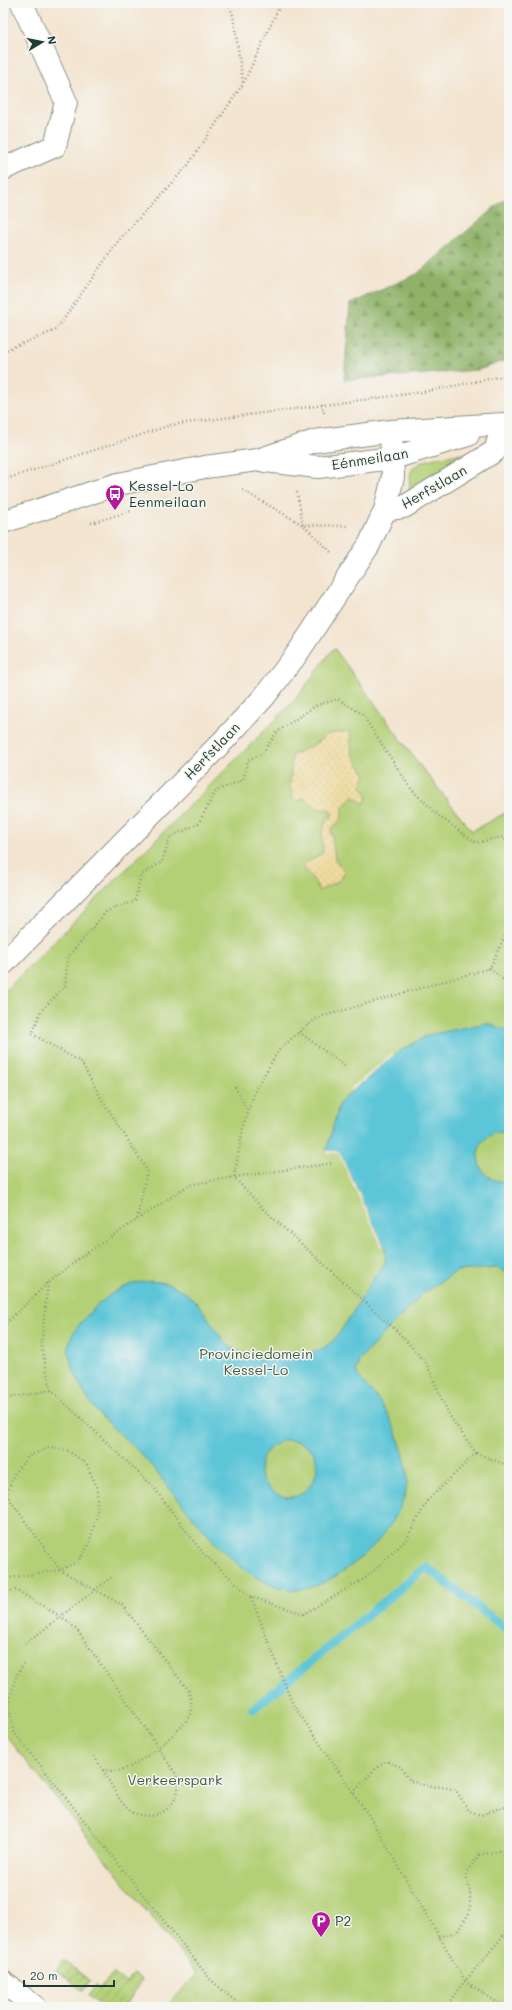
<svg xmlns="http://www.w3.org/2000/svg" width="512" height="2010" viewBox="0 0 512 2010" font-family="Mali,sans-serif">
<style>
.green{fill:#b4d077;stroke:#6a8656}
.forest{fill:url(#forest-firs);stroke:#57784e}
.sand{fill:url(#sand-dots);stroke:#868c69}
.garden{fill:url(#garden-furrows);stroke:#6a8656}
.water{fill:#5cc5d7;stroke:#3e8186;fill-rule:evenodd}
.pier{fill:#f3e4cf}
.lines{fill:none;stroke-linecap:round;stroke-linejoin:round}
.stream{stroke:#5cc5d7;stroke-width:9}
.minor-casing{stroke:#899082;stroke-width:24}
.path{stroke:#899082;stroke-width:2.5;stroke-dasharray:1 3;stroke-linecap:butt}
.minor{stroke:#fff;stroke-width:22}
.path-bridge{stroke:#899082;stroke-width:2.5;stroke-dasharray:1 3;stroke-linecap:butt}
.labels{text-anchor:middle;stroke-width:3;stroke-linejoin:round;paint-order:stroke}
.street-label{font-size:14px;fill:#1f3d34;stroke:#f6f6f2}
.poi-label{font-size:14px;fill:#1f3d34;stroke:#f6f6f2;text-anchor:start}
.park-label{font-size:14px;fill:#3d5a41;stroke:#f6f6f2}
</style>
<defs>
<pattern id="forest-firs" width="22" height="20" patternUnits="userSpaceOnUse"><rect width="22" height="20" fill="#8fb268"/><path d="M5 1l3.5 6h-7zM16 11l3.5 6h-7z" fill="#749256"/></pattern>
<pattern id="sand-dots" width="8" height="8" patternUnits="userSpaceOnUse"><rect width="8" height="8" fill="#eeda9e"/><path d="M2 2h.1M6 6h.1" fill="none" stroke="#ccbc89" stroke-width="1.8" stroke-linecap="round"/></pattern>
<pattern id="garden-furrows" width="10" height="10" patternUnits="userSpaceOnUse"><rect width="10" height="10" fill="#b4d077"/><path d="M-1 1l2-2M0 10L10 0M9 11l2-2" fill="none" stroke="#92aa62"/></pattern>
</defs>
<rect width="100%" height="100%" fill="#f6f6f2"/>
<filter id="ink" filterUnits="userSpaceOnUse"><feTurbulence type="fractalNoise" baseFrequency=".025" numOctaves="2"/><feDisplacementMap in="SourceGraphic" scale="8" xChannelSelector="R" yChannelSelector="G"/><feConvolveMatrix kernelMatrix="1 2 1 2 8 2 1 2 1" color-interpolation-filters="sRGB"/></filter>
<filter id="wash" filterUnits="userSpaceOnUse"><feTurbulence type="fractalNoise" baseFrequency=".012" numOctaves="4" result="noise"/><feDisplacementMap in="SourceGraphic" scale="16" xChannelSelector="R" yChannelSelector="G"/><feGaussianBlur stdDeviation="0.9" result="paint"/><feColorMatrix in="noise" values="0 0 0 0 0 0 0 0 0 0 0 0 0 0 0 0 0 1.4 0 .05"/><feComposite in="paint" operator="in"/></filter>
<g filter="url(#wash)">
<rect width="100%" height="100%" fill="#f3e4cf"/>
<!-- green -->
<path class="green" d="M 466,453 L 409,494 C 410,487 409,478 411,472 C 416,457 453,456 466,453 Z
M 334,648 L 418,763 L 472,831 L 509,811 L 509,2007 L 165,2007 L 197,1974 L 3,1732 L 3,993 L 295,700 Z"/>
<!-- forest -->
<path class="forest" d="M 509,195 L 509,359 L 478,370 L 344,380 L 350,304 L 417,274 Z"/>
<!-- sand -->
<path class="sand" d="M 350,731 L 352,753 L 366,775 L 361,787 L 368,796 L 364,804 L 353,796 L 343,808 L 341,820 L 331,829 L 335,859 L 345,873 L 338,881 L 319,891 L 315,882 L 302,865 L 323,853 L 322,833 L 326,820 L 331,819 L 332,814 L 330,810 L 317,808 L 304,798 L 294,802 L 290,786 L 292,755 L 313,745 L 328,734 Z"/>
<!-- garden -->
<path class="garden" d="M 64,1960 L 90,1981 L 83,1991 L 56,1970 Z
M 113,1973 L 126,1983 L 134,1973 L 142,1979 L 125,2007 L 103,2007 L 88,1996 L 96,1985 L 100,1989 Z"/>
<!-- water -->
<path class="water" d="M 486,1023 L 509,1031 L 509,1132 C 465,1129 471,1187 509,1181 L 509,1274 L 498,1268 L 457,1271 L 422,1294 L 360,1359 L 356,1371 C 363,1386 374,1392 382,1405 C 393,1422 402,1445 406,1465 C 418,1515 350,1579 305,1589 C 298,1591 286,1589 278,1587 C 223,1570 179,1495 140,1453 C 126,1438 107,1425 94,1408 C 84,1395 66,1361 69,1344 C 72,1329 94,1307 106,1298 C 135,1275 171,1275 197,1303 C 212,1320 218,1341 238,1352 C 256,1362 277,1360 296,1356 C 329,1349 332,1345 350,1317 C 358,1303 367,1289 375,1276 C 378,1272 383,1267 385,1262 C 386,1258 385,1251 384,1246 L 339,1151 L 326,1151 L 340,1102 L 395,1054 L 428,1035 ZM 284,1440 C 347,1440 307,1526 268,1487 C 250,1469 264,1447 284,1440 Z"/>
<!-- pier -->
<path class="pier" d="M 393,1053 L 395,1054 L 352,1091 L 350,1089 Z
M 326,1151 L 339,1151 L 384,1246 L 382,1247 L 338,1153 L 327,1153 Z"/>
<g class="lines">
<!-- stream -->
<path class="stream" d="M 253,1709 L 426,1567 L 509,1631"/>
</g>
</g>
<g filter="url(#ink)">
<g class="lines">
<defs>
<path id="minor" d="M 3,169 L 55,146 L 66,102 L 22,3
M 265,461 L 318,467 L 393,458 L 468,435
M 385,510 L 404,507 L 495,451 L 503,424
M 3,522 L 118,484 L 205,467 L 258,460 L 315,441 L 391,431 L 503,424
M 3,964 L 225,739 L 264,697 L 297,654 L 369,545 L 385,510 L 393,477 L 391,431
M 3,1982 L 35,2007"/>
</defs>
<!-- minor casing -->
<use href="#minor" class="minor-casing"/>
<!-- path -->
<path class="path" d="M 228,3 L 233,15 L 243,83
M 3,351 L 56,330 L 119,240 L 188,165 L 243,84 L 281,3
M 322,404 L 324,413
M 3,480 L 171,425 L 423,392 L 509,375
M 242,490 L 303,525 L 332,553
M 297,492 L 303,525 L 349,526
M 91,523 L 131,511
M 490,968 L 509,984
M 299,1032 L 346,1067
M 235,1087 L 248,1111
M 235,1177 L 334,1163
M 137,1219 L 147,1170 L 101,1098 L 81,1062 L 32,1034 L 41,1011 L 65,986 L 68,957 L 107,911 L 135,901 L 141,875 L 162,862 L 170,837 L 198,824 L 216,791 L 243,780 L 248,760 L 262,754 L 277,732 L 299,717 L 317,705 L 338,699 L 362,714 L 411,789 L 440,817 L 476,843 L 501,837 L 509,842
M 48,1283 L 41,1345 L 51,1390 L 152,1485 L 202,1552 L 251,1597 L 304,1614 L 367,1577 L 406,1540 L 427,1501 L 476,1453 L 449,1415 L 426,1363 L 398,1332 L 262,1208 L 234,1177
M 3,1326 L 48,1283 L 81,1257 L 189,1185 L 234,1177 L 243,1128 L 256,1088 L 279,1050 L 299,1032 L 317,1018 L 490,968 L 509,927
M 3,1399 L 51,1390
M 476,1453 L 509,1466
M 3,1492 L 6,1494 L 60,1570 L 122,1605 L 189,1691 C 191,1700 193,1709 188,1718 C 181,1731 139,1765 124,1769 C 117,1772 111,1771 103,1770 L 94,1756
M 3,1504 L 15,1472 L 29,1456 L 51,1447 L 68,1451 L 86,1463 L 97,1487 L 97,1515 L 88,1547 L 77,1562 L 60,1570 L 3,1579
M 3,1586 L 3,1579
M 3,1592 L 16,1590 L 68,1621 L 77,1630 L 150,1735
M 251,1597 L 292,1703 L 371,1819 L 465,1981 L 509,1929
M 24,1663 L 16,1676 L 9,1703 L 13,1731 L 210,1979 L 242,2007
M 103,1770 C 110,1782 118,1800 128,1809 C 150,1827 185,1807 177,1778 C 175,1771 170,1765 166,1760
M 353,1793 L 373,1771 L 386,1761 L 401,1767 L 410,1781 L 424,1785 L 455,1789 L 469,1811 L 481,1815 L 503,1807 L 509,1808
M 439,1937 L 457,1932 L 470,1912 L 470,1892 L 466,1873 L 479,1855 L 499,1851 L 509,1855
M 446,2007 L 465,1981 L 504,2007"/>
<!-- minor -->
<use href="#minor" class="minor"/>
<!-- path-bridge -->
<path class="path-bridge" d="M 25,1644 L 113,1576
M 150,1735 L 166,1760"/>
</g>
</g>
<!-- icons -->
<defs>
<symbol id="bus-pin" viewBox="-11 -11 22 30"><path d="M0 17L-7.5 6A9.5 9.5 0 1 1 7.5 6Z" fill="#b5179e" stroke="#f6f6f2"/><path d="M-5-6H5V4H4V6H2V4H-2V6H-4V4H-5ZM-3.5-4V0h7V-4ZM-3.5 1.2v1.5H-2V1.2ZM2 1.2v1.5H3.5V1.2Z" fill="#fff"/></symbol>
<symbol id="parking-pin" viewBox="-11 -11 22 30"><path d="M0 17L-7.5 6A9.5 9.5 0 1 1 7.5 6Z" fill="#b5179e" stroke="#f6f6f2"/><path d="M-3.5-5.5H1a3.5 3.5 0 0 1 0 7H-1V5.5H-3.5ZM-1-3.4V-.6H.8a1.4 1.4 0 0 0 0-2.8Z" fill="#fff"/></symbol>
</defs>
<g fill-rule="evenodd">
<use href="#bus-pin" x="104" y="483" width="22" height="30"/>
<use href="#parking-pin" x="310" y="1910" width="22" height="30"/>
</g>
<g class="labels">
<!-- street labels -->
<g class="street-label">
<text transform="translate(370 459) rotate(-9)" y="5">Eénmeilaan</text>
<text transform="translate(434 487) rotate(-30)" y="5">Herfstlaan</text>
<text transform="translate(212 751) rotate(-46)" y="5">Herfstlaan</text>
</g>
<!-- poi labels -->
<g class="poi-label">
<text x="129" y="491">Kessel-Lo<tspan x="129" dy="16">Eenmeilaan</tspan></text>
<text x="335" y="1926">P2</text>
</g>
<!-- park labels -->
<g class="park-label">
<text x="256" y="1359">Provinciedomein<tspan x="256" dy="16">Kessel-Lo</tspan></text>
<text x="175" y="1785">Verkeerspark</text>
</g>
</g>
<!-- margin -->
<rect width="512" height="2010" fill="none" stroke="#f6f6f2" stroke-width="16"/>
<!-- north arrow -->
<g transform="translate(42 42) rotate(80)" stroke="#f6f6f2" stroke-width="3" paint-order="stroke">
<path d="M0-3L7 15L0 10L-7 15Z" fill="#1f3d34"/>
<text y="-6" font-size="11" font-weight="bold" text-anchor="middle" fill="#1f3d34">N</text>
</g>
<!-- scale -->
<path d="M24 1980v6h90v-6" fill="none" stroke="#1f3d34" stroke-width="2"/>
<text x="30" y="1980" font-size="12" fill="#1f3d34" stroke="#f6f6f2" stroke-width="3" paint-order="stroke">20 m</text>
</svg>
